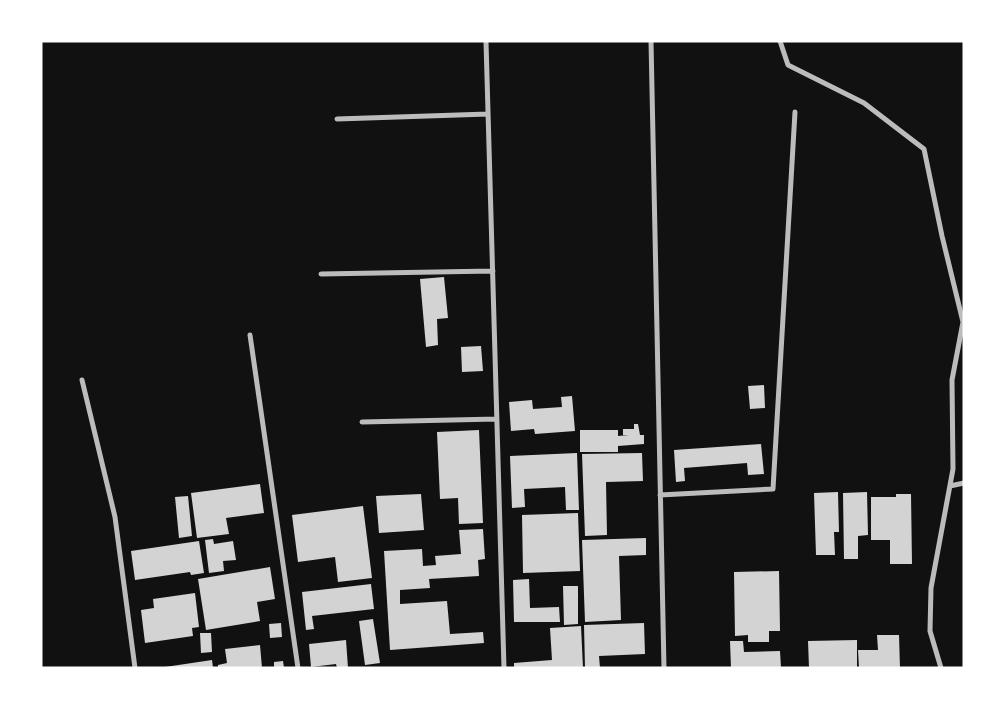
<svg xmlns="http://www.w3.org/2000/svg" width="1005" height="709" viewBox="0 0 1005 709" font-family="'DM Sans',sans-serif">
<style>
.building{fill:#d3d3d3}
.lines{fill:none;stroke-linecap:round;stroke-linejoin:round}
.minor{stroke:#bcbcbc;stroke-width:5}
</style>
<rect width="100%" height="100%" fill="#111"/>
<!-- building -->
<path class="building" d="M 444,277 L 448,318 L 437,319 L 438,345 L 426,347 L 420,279 Z
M 481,346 L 483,371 L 462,372 L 461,347 Z
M 764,385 L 765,408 L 750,409 L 748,386 Z
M 572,396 L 575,431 L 535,434 L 534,429 L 511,431 L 509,402 L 532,400 L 533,409 L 562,407 L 561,397 Z
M 634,424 L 638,424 L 640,435 L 644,435 L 644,444 L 618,446 L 618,452 L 580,452 L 580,430 L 618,430 L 618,436 L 629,435 L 623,435 L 623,429 L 634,429 Z
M 479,430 L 483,523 L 459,524 L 458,498 L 440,499 L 437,432 Z
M 761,444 L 764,474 L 748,475 L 747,463 L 684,468 L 685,481 L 676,482 L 674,450 Z
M 577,453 L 579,510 L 566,510 L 565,487 L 524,489 L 525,507 L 512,508 L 510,456 Z
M 642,453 L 643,481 L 606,482 L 607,535 L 585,536 L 582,454 Z
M 260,484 L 264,513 L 226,518 L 229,534 L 197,538 L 191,493 Z
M 838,492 L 839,532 L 834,532 L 835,555 L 816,555 L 814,493 Z
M 867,492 L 868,535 L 858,536 L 858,559 L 844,559 L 843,493 Z
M 421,494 L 424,530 L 379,533 L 376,496 Z
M 896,494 L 911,494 L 912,564 L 890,564 L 890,540 L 871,540 L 871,497 L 896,497 Z
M 188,496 L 192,536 L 179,538 L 175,497 Z
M 363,506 L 372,578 L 338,582 L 335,557 L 298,562 L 292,515 Z
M 578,513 L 580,571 L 523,573 L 522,515 Z
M 483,529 L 485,559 L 478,560 L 479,576 L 429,579 L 430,588 L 400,590 L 400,604 L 447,601 L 450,634 L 483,632 L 484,643 L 390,650 L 384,551 L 422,549 L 423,566 L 436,565 L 435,556 L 461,554 L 459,530 Z
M 646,538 L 646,555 L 619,556 L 621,620 L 585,622 L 582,540 Z
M 213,539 L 214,544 L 233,541 L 236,560 L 223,561 L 224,571 L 209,573 L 205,540 Z
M 199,541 L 204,573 L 191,575 L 190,572 L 135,580 L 131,551 Z
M 270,567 L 275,599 L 257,602 L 260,621 L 206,630 L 198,579 Z
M 779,571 L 780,631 L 769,631 L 769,642 L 748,642 L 748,635 L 735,636 L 734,572 Z
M 529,579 L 530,608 L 559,607 L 560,622 L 514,622 L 513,580 Z
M 371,584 L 374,609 L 312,616 L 314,629 L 306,630 L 302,592 Z
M 563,586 L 578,586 L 578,624 L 564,625 Z
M 195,593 L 199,627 L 192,628 L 193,636 L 145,643 L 141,610 L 154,608 L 153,599 Z
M 373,619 L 380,663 L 365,665 L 359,621 Z
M 281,623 L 282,637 L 270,638 L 269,624 Z
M 644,623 L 645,654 L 599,656 L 600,668 L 585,668 L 584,625 Z
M 581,626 L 583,668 L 514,668 L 514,663 L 552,660 L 550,628 Z
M 200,633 L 211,633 L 212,652 L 201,653 Z
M 877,635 L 899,635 L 900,668 L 859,668 L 858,650 L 878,650 Z
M 346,640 L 348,668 L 337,668 L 336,664 L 311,667 L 309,644 Z
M 857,640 L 857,668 L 809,668 L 808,641 Z
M 730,641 L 743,641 L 744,652 L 780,651 L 781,668 L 731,668 Z
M 260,645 L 262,668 L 218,668 L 218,665 L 227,663 L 225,649 Z
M 212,660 L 213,668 L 165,668 L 165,667 Z
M 283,661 L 284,668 L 274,668 L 274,662 Z"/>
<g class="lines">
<!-- minor -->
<path class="minor" d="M 651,41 L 664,668
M 780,41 L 788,65 L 864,103 L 924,149 L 942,236 L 963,322 L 952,380 L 953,469 L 931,588 L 930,631 L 941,668
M 486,42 L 504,668
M 337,119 L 488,114
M 321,274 L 493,271
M 250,335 L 298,668
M 82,380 L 115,517 L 135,668
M 362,422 L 497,419
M 950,486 L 964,483
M 660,495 L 773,489 L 795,112"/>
</g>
<!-- border -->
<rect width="1005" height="709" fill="none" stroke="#ffffff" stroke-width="85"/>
</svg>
